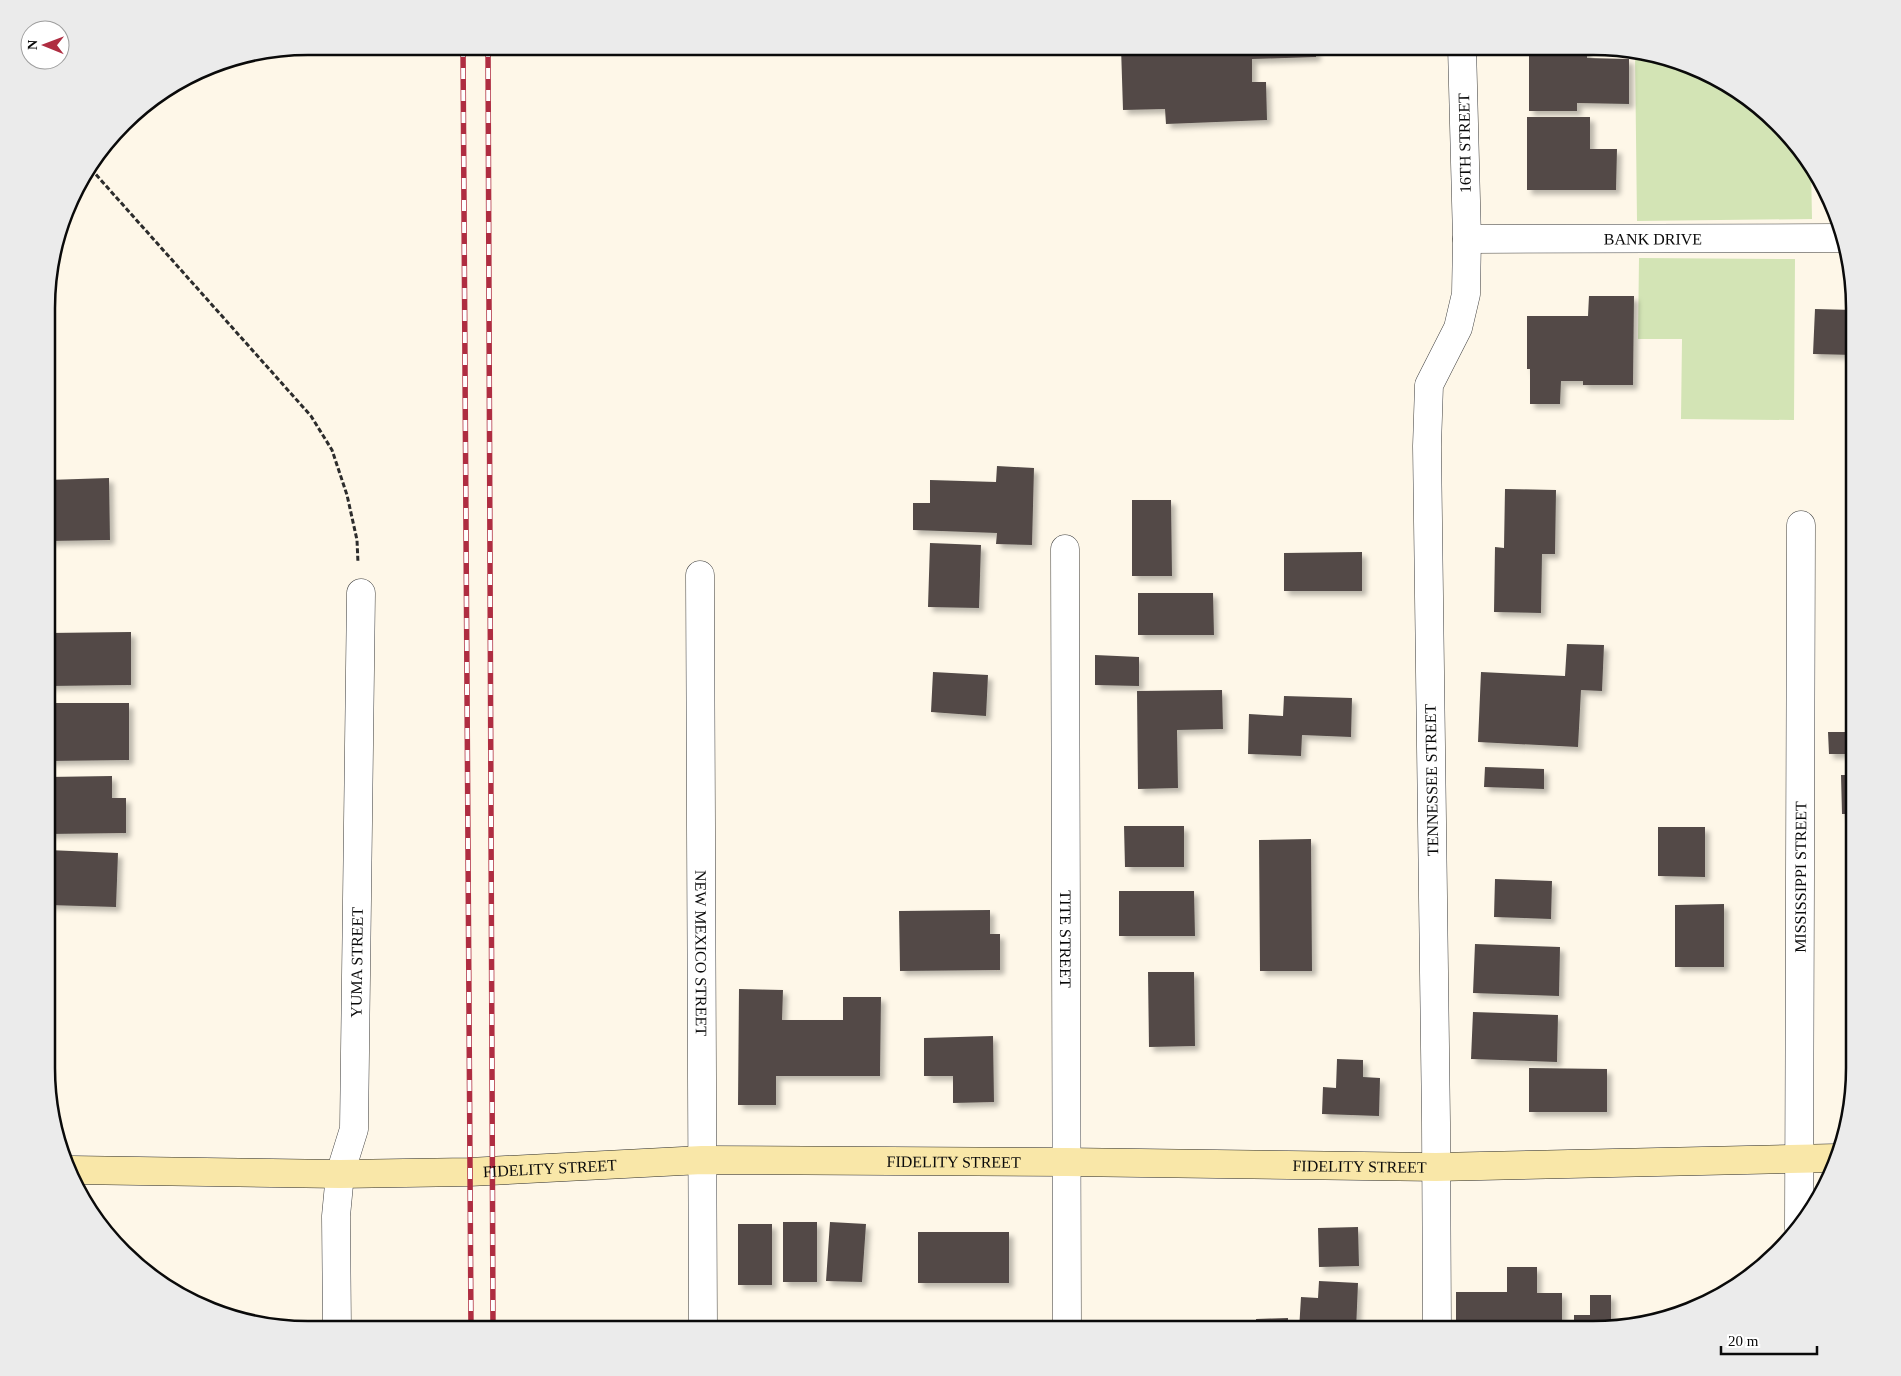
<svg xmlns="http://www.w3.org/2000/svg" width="1901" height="1376" viewBox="0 0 1901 1376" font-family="Georgia,serif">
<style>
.green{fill:#d3e4b5}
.building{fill:#524a47;filter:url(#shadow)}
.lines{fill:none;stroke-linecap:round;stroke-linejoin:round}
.minor-casing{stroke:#3d3d3d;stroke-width:29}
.secondary-casing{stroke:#2c2c2c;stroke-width:29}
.path{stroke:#2c2c2c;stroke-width:3;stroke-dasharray:5 2.5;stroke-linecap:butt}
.minor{stroke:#fff;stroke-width:28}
.secondary{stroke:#f9e7a8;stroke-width:28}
.rail-casing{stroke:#af2d41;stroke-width:5.5}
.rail{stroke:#fff;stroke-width:4;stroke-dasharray:11;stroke-linecap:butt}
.labels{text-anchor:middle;stroke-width:5;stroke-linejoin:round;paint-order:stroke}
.street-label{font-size:16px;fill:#0a0a0a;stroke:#fff}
.rim{fill:none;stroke:#0a0a0a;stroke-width:2.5}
</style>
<defs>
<filter id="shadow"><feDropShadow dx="4.5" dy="4.5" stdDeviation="2.5" flood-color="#0004"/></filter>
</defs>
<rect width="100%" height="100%" fill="#fef7e8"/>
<!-- green -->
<path class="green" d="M 1635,52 L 1677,60 L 1752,101 L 1800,149 L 1811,166 L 1812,219 L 1637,221 Z
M 1639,258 L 1795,259 L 1794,420 L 1681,419 L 1682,339 L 1638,339 Z"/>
<!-- building -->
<path class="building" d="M 1121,47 L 1316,47 L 1316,57 L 1252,59 L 1252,82 L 1266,82 L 1267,120 L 1166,124 L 1165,109 L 1123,110 Z
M 1529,47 L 1587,47 L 1587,58 L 1629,59 L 1629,104 L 1577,103 L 1577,111 L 1529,111 Z
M 1527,117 L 1590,117 L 1590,149 L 1617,149 L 1616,190 L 1527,190 Z
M 1589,296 L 1634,296 L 1633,385 L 1583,385 L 1583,381 L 1561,381 L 1560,404 L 1530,404 L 1530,369 L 1527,369 L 1527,316 L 1588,316 Z
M 1815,309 L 1854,310 L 1854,355 L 1813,354 Z
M 997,466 L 1034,468 L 1032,545 L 996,544 L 997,533 L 913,530 L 913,503 L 930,503 L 930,480 L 996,482 Z
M 109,478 L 110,540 L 48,541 L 48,480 Z
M 1505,489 L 1556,490 L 1555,554 L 1542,554 L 1541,613 L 1494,612 L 1495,547 L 1504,548 Z
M 1132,500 L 1171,500 L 1172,576 L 1132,576 Z
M 930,543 L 981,545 L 979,608 L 928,607 Z
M 1362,552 L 1362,591 L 1284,591 L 1284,553 Z
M 1138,593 L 1213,593 L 1214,635 L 1138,635 Z
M 1851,628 L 1854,628 L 1854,669 L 1851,669 Z
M 131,632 L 131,685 L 48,686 L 48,633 Z
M 1567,644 L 1604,645 L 1602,691 L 1581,690 L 1578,747 L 1478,742 L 1481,672 L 1565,676 Z
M 1095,655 L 1139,657 L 1139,686 L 1095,685 Z
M 933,672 L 988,675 L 986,716 L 931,712 Z
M 1852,687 L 1854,687 L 1854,754 L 1829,754 L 1828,732 L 1852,732 Z
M 1222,690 L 1223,729 L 1177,730 L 1178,788 L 1138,789 L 1137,691 Z
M 1284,696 L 1352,698 L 1351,737 L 1302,735 L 1301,756 L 1248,754 L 1249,714 L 1283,716 Z
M 48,703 L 129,703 L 129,760 L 48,761 Z
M 1485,767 L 1544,769 L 1544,789 L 1484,787 Z
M 1841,775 L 1854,775 L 1854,814 L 1842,814 Z
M 112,776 L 112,798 L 126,798 L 126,833 L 48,834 L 48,777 Z
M 1124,826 L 1184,826 L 1184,867 L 1125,867 Z
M 1658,827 L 1705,827 L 1705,877 L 1658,876 Z
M 1311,839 L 1312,971 L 1260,971 L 1259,840 Z
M 48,850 L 118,853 L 116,907 L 48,905 Z
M 1495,879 L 1552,881 L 1551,919 L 1494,917 Z
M 1119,891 L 1194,891 L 1195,936 L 1119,936 Z
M 1724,904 L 1724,967 L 1675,967 L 1675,905 Z
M 990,910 L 990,934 L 1000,934 L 1000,970 L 900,971 L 899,911 Z
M 1475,944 L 1560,947 L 1559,996 L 1473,993 Z
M 1148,972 L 1194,972 L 1195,1046 L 1149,1047 Z
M 739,989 L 783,990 L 782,1020 L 843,1020 L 843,997 L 881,997 L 880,1076 L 776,1076 L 776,1105 L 738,1105 Z
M 1473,1012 L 1558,1015 L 1557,1062 L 1471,1059 Z
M 993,1036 L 994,1102 L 953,1103 L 953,1076 L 924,1076 L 924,1038 Z
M 1337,1059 L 1363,1060 L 1363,1077 L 1380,1078 L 1379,1116 L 1322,1114 L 1323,1087 L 1336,1088 Z
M 1529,1068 L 1607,1069 L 1607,1112 L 1529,1112 Z
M 783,1222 L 817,1222 L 817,1282 L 783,1282 Z
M 830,1222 L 866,1224 L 862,1282 L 826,1281 Z
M 738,1224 L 772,1224 L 772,1285 L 738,1285 Z
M 1358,1227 L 1359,1266 L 1319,1267 L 1318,1228 Z
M 918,1232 L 1009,1232 L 1009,1283 L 918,1283 Z
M 1507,1267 L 1537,1267 L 1537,1293 L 1562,1293 L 1562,1330 L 1486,1330 L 1486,1321 L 1456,1321 L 1456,1292 L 1507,1292 Z
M 1319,1281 L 1358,1283 L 1356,1330 L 1299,1330 L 1301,1297 L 1318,1298 Z
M 1590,1295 L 1611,1295 L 1611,1327 L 1574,1330 L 1574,1315 L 1590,1315 Z
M 1288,1318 L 1288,1330 L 1257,1330 L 1256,1319 Z"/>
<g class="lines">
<defs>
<g id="minor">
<path id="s1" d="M 1467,239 L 1840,238"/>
<path id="s2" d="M 1065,549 L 1067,1330"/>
<path id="s3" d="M 700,575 L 703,1329"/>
<path id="s4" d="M 1799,1228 L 1801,525"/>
<path id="s5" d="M 337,1329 L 336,1216 L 340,1174 L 354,1129 L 361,593"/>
<path d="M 1437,1330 L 1436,1122 L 1427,446 L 1429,385 L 1458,328 L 1466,294 L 1467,239 L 1462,47"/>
</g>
<g id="secondary">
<path id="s6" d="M 72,1170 L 340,1174 L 469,1172 L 702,1160 L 1066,1162 L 1436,1167 L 1837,1158"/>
</g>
</defs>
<!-- minor casing -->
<use href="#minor" class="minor-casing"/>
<!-- secondary casing -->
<use href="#secondary" class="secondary-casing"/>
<!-- path -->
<path class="path" d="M 91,169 L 311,416 L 332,450 L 347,495 L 357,540 L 358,563"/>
<!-- minor -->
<use href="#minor" class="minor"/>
<!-- secondary -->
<use href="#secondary" class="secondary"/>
<defs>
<path id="rail" d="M 463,46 L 471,1329
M 488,46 L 493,1329"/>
</defs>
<!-- rail casing -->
<use href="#rail" class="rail-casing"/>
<!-- rail -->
<use href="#rail" class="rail"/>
</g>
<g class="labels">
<!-- street labels -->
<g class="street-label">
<text transform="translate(1464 143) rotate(-91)" y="6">16TH STREET</text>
<text dy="6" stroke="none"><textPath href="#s1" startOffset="186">BANK DRIVE</textPath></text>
<text transform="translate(1431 780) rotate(-91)" y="6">TENNESSEE STREET</text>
<text dy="6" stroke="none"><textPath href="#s4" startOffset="351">MISSISSIPPI STREET</textPath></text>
<text dy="6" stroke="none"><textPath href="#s2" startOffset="390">TITE STREET</textPath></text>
<text dy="6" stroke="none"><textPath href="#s3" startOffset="378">NEW MEXICO STREET</textPath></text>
<text dy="6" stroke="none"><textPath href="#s5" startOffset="369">YUMA STREET</textPath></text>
<text dy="6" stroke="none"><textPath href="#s6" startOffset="882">FIDELITY STREET</textPath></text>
<text dy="6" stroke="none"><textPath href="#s6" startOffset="1288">FIDELITY STREET</textPath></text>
<text dy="6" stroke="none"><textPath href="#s6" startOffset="478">FIDELITY STREET</textPath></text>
</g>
</g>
<!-- crop -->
<path d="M0 0H1901V1376H0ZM308 55H1593A253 253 0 0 1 1846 308V1068A253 253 0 0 1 1593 1321H308A253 253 0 0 1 55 1068V308A253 253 0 0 1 308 55Z" fill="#ebebeb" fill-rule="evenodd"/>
<path class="rim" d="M308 55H1593A253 253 0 0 1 1846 308V1068A253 253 0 0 1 1593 1321H308A253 253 0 0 1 55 1068V308A253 253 0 0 1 308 55Z"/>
<!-- north arrow -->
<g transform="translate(45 45) rotate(271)"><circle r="24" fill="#ffffff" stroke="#9d9d9d"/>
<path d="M0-4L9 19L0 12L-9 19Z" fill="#af2d41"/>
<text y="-8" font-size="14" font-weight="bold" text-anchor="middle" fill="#0a0a0a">N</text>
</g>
<!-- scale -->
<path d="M1721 1346v8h96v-8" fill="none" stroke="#0a0a0a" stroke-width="2.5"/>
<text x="1728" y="1346" font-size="15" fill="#0a0a0a" stroke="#ffffff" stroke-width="4" paint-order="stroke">20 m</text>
</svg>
